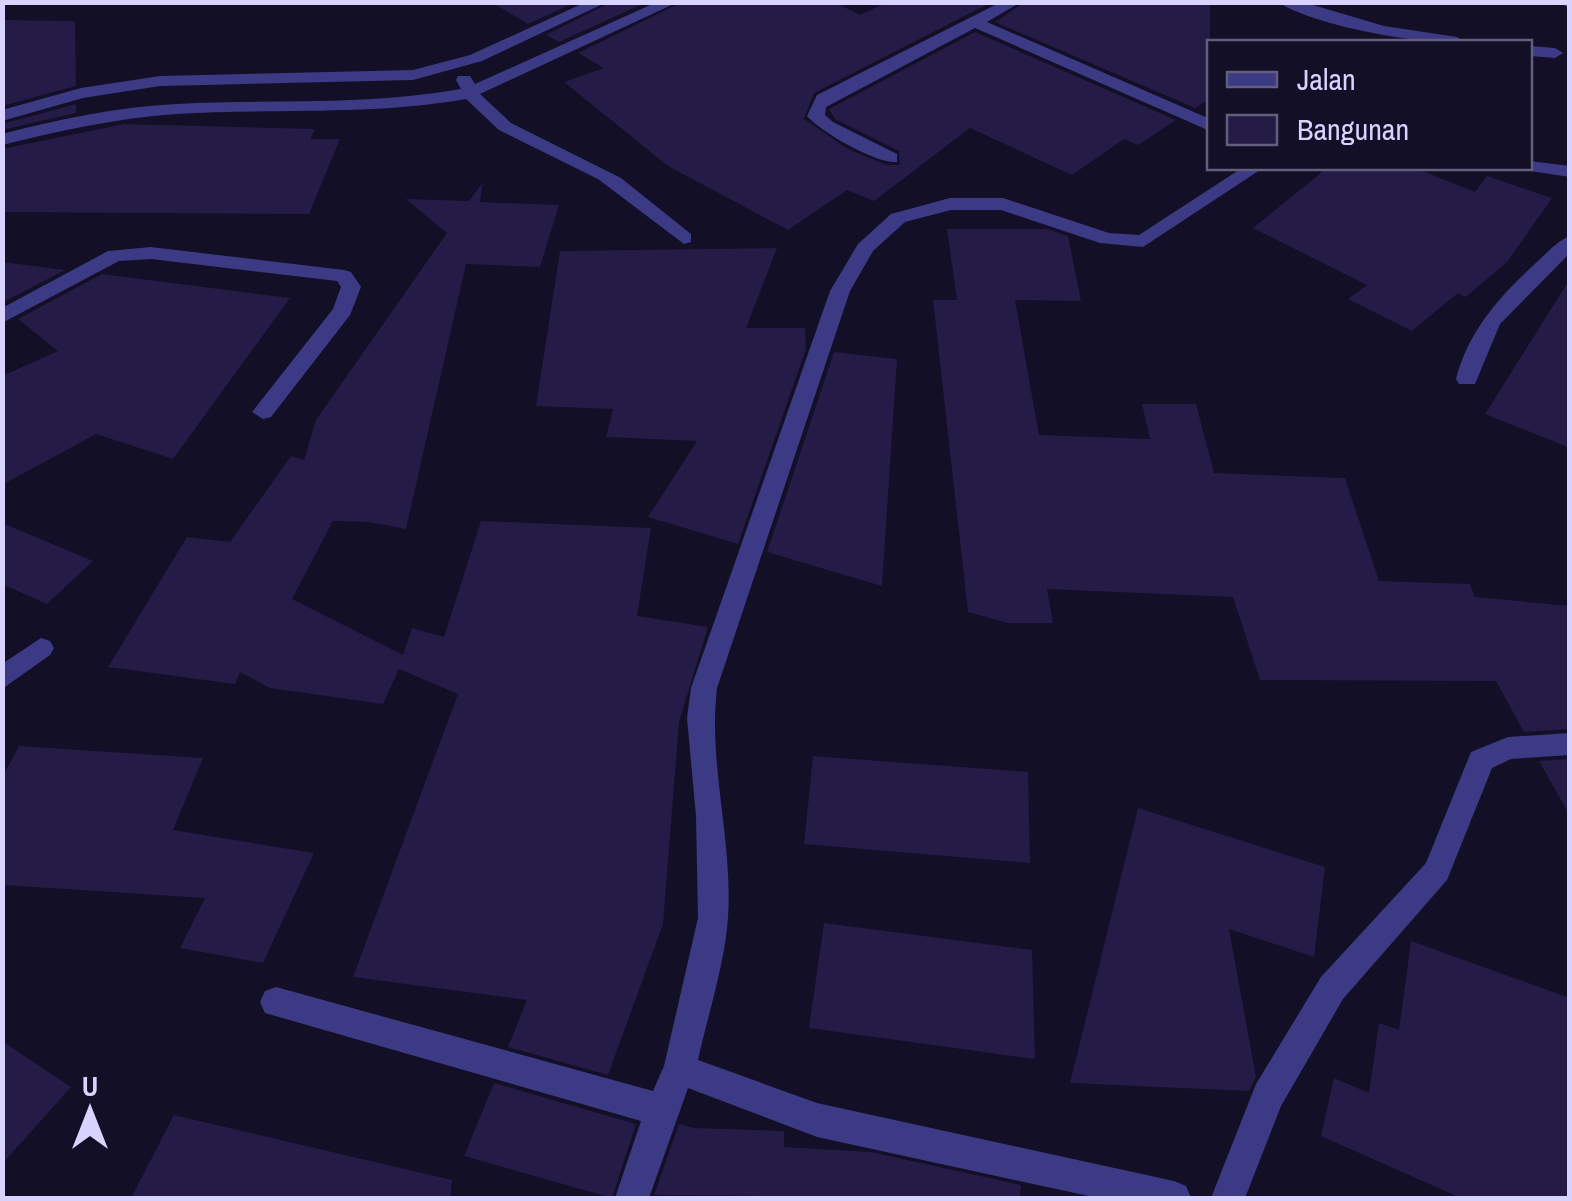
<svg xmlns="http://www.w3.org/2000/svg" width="1572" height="1201" viewBox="0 0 1572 1201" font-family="'Archivo Narrow',sans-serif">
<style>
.building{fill:#241b47}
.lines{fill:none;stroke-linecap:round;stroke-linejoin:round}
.street{fill:#3d3a85;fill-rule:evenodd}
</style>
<rect width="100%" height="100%" fill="#130f26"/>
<!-- building -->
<path class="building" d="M 491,2 L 576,2 L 528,24 Z
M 611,2 L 647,2 L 559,42 L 546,35 Z
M 682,2 L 834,2 L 860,15 L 888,2 L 992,2 L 814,93 L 804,119 L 848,149 L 887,165 L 900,165 L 899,151 L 835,119 L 829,109 L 975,32 L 1176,120 L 1138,145 L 1124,139 L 1072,175 L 970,128 L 874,201 L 847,190 L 788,230 L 668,166 L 564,82 L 604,68 L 578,53 Z
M 1025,2 L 1210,2 L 1210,99 L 1195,108 L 995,22 Z
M 2,20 L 75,21 L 76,86 L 2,106 Z
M 76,104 L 76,113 L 2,130 L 2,124 Z
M 124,124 L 315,129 L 310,139 L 340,139 L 309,214 L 2,212 L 2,149 Z
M 1327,168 L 1415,168 L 1475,192 L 1487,176 L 1552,198 L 1508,261 L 1466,297 L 1458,293 L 1412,331 L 1348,299 L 1367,285 L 1253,228 Z
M 483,182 L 480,202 L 559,205 L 540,267 L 466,264 L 406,529 L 369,522 L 333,521 L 292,599 L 403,655 L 412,628 L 444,637 L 481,521 L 651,528 L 637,616 L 708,627 L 679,722 L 663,924 L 608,1075 L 508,1047 L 527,1000 L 353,977 L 458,694 L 399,669 L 383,704 L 270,688 L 240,672 L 235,684 L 108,667 L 187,537 L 230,542 L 291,456 L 304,460 L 316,420 L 447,233 L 406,199 L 469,201 Z
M 947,229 L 1047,229 L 1068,236 L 1081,301 L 1015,300 L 1039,435 L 1150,439 L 1142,404 L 1196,404 L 1214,473 L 1345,478 L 1379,581 L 1470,584 L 1475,597 L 1570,606 L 1570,729 L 1524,732 L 1496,681 L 1260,680 L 1233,597 L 1047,589 L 1053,623 L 1008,623 L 968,612 L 933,300 L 957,300 Z
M 777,248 L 746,328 L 805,328 L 806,349 L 738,544 L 648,517 L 697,441 L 606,437 L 613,409 L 536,406 L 560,251 Z
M 2,262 L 65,270 L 2,303 Z
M 102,274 L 290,298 L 173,459 L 96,434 L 2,485 L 2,376 L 58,351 L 18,319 Z
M 1570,279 L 1570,448 L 1485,414 Z
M 834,352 L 897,359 L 882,586 L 767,552 Z
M 2,523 L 93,561 L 47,604 L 2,584 Z
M 19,746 L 203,758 L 173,830 L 314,853 L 263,963 L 180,948 L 205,898 L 2,885 L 2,778 Z
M 813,756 L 1028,772 L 1030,863 L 804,844 Z
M 1570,759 L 1570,816 L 1539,761 Z
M 1138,808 L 1325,867 L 1314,957 L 1229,929 L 1256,1077 L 1249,1091 L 1070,1083 Z
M 824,923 L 1032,950 L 1035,1059 L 809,1028 Z
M 1411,941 L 1570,998 L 1570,1198 L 1461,1198 L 1321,1136 L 1334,1078 L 1369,1093 L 1379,1023 L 1399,1030 Z
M 2,1041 L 71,1087 L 2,1164 Z
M 494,1083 L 636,1124 L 612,1198 L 464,1156 Z
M 174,1115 L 452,1180 L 450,1198 L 131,1198 Z
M 679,1124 L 694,1128 L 784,1131 L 784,1147 L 871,1152 L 1021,1185 L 1020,1198 L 654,1195 Z"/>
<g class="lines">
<!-- street -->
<path class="street" d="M 586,2 L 607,2 L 482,61 L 413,80 L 160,86 L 83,98 L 2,121 L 2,110 L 81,88 L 160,76 L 413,70 L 470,55 Z
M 657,2 L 678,2 L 480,94 L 511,123 L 621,178 L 691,234 L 691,242 L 684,244 L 598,179 L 499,130 L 466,99 C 369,116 273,108 176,114 C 117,118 59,131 2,145 L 2,134 C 59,119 118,107 177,104 C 272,99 367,106 461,89 L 456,80 L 458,76 L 470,76 L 475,84 Z
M 1001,2 L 1021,2 L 987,22 L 1210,119 L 1210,131 L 975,28 L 826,107 L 825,115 L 833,122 L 897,154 L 897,162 C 876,164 821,132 807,116 L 817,95 Z
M 1278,2 L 1303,2 L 1384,26 L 1457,37 L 1465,42 C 1420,45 1315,26 1278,2 Z
M 1559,2 L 1570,2 L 1570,9 Z
M 1530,46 L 1555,48 L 1563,53 L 1555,58 L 1530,56 Z
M 1530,161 L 1570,166 L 1570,177 L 1524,170 L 1530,168 Z
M 1242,168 L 1263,168 L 1143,247 L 1100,243 L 1001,210 L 951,210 L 905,222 L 873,251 L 850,291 L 717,688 C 708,764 733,841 728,917 C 725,964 708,1014 698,1060 L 817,1103 L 1174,1181 L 1186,1186 L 1191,1198 L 1098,1198 L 817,1137 L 688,1088 L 649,1198 L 615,1198 L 641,1121 L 265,1013 L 260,1002 L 265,991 L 276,987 L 653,1091 L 664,1066 L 698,918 L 696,816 L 687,718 L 691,688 L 830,291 L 858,244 L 891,214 L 950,198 L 1003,198 L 1109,233 L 1139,235 Z
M 1570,236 L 1570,253 L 1500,324 L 1475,384 L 1459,384 L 1456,379 C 1469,329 1501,295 1538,261 C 1548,252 1557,241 1570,236 Z
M 151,247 L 344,270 L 351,272 L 361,287 L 350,315 L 271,417 L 263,419 L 252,412 L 333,309 L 341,287 L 337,281 L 151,259 L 119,261 L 2,323 L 2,308 L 108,251 Z
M 41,638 L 50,641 L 54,648 L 50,655 L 2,689 L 2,664 Z
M 1570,733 L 1570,755 L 1511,759 L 1492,768 L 1447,880 L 1343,999 L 1281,1106 L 1245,1198 L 1211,1198 L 1256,1084 L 1321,977 L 1426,863 L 1471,752 L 1508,737 Z"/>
</g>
<!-- border -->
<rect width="1572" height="1201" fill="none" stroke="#d9d4ff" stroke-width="10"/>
<!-- legend -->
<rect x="1207" y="40" width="325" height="130" fill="#130f26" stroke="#625e7d" stroke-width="2.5"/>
<rect x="1227" y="72" width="50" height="15" fill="#3d3a85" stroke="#625e7d" stroke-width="2.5"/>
<text x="1297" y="90" font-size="30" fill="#d9d4ff">Jalan</text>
<rect x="1227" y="115" width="50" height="30" fill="#241b47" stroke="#625e7d" stroke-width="2.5"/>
<text x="1297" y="140" font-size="30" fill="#d9d4ff">Bangunan</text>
<!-- north arrow -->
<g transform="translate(90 1111)" stroke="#130f26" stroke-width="8" paint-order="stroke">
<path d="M0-8L18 38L0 25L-18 38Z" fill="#d9d4ff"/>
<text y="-15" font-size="28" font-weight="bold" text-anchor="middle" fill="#d9d4ff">U</text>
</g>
</svg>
